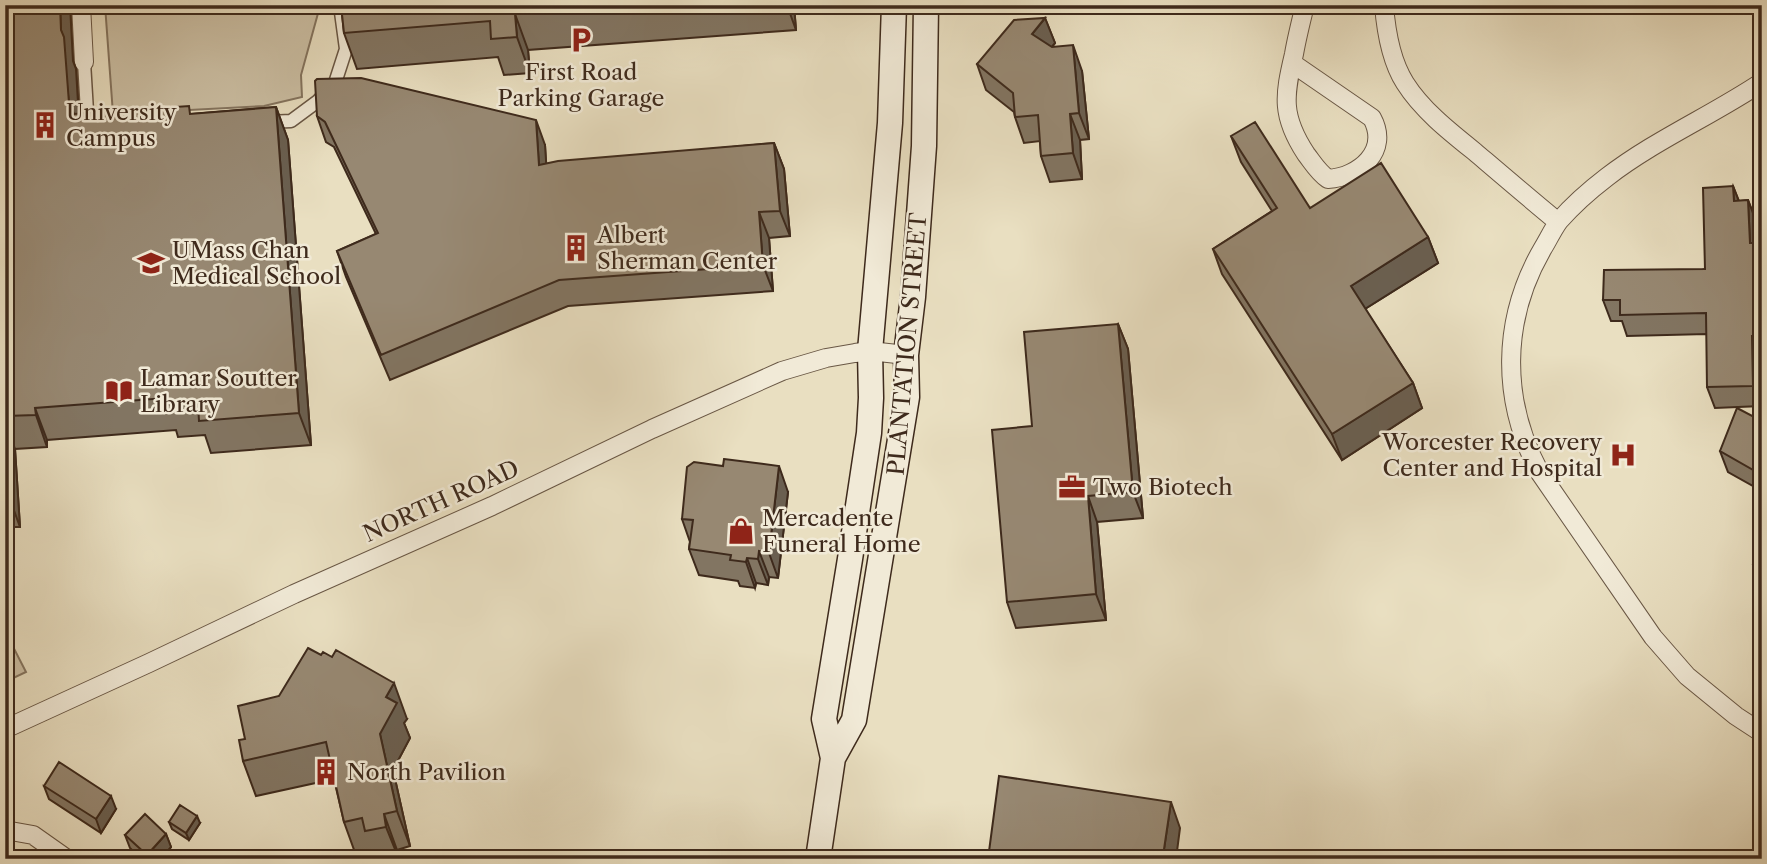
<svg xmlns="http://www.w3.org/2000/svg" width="1767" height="864" viewBox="0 0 1767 864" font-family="'Libre Caslon Text',serif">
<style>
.green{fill:#ccc0a5;stroke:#857560;stroke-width:2}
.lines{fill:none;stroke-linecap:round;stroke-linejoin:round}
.pedestrian-casing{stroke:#695745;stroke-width:15}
.minor-casing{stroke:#695745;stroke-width:20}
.secondary-casing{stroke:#3e2a1c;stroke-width:27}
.pedestrian{stroke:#f1ead7;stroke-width:12}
.minor{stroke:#f1ead7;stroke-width:18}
.secondary{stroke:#f1ead7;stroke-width:24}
.wall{fill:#827562;stroke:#3e2a1c;stroke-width:2}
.shaded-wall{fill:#6a5f50;stroke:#3e2a1c;stroke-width:2}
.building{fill:#978872;stroke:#3e2a1c;stroke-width:2}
.labels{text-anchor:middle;stroke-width:5;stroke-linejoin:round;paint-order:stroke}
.poi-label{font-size:23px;fill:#3e2a1c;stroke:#f1ead7;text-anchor:start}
.street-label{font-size:23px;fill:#3e2a1c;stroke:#f1ead7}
</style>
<rect width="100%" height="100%" fill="#e9dfc1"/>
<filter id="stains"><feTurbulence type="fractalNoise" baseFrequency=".00286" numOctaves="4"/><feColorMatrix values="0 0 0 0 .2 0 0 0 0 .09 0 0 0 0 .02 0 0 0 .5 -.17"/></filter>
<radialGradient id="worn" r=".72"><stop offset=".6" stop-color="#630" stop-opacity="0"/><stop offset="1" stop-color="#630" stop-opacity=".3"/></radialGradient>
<!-- green -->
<path class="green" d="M 105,5 L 319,5 L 320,6 L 301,75 L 302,97 L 264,106 L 113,114 Z
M 5,631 L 26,672 L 5,682 Z"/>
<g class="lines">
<defs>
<path id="pedestrian" d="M 84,62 L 88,128
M 268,122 L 291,121 L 318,101 L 335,83 L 346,49 L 340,5"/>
<path id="minor" d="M 81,5 L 84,62
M 1384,5 C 1386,31 1391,61 1405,83 C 1422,110 1450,132 1475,152 C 1502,175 1530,199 1558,222
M 1292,63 L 1372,118 C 1390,151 1359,177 1328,179 C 1318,172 1313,163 1306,154 C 1281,116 1284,96 1294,54 C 1297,37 1301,21 1305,5
M 1762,82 C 1711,116 1655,140 1607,177 C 1590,190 1573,205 1559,221 C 1553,229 1548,240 1543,248 C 1501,320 1501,401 1540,473 L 1653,637 L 1687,676 L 1736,716 L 1762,733
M 5,729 L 149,663 L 294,594 L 492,506 L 652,429 L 782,371 L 826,358 L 855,353 L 870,351 L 906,355
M 5,830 L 33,835 L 67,859"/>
<path id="secondary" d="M 833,758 L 824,719 L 850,559 L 869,433 L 871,398 L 870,351 L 890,123 L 894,5
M 818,859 L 833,758 L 854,720 L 907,397 L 906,355 L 913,297 L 924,146 L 926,5"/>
</defs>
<!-- pedestrian casing -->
<use href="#pedestrian" class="pedestrian-casing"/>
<!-- minor casing -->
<use href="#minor" class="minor-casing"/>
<!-- secondary casing -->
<use href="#secondary" class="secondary-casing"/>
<!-- pedestrian -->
<use href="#pedestrian" class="pedestrian"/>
<!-- minor -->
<use href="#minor" class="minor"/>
<!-- secondary -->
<use href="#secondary" class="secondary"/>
</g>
<!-- wall -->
<path class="wall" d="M 5,5 L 70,5 L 73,61 L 76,69 L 79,113 L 191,114 L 276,107 L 288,140 L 311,445 L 211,453 L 205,435 L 178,437 L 176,430 L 47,440 L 47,447 L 15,449 L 20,527 L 5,527 Z
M 341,5 L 794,5 L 796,30 L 528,50 L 530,73 L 504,75 L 498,57 L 357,69 L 344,33 Z
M 1045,18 L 1055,43 L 1052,47 L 1082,71 L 1089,139 L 1080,140 L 1082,179 L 1050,182 L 1041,156 L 1040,141 L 1024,143 L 1015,117 L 1014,112 L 986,90 L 977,64 Z
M 317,116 L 545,145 L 546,164 L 774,143 L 784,169 L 790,236 L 769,238 L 773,291 L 568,306 L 390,380 L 346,277 L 337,251 L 376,234 L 334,147 L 326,142 Z
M 1231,136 L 1310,208 L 1428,237 L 1438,263 L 1365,309 L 1413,383 L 1422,408 L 1342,460 L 1222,274 L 1213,249 L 1272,211 L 1241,162 Z
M 1733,186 L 1739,201 L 1748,200 L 1756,221 L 1757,245 L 1762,259 L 1762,357 L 1759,357 L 1761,406 L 1715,408 L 1707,387 L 1707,334 L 1627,336 L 1622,321 L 1611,321 L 1603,300 L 1705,269 Z
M 1118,324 L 1128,349 L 1143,518 L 1097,522 L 1106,620 L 1016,628 L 1007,602 L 1032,426 Z
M 1762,421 L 1762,491 L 1728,472 L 1720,451 Z
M 788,492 L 778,578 L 769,577 L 768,585 L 756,583 L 755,588 L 740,586 L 738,581 L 699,575 L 689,549 L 690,542 L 682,519 Z
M 1762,549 L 1762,606 L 1755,587 L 1759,581 L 1753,564 Z
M 279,696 L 407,719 L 404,723 L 410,738 L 393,770 L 410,846 L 397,850 L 399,859 L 375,859 L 373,854 L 357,858 L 344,822 L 334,779 L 256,796 L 243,761 L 245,739 Z
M 44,786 L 116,809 L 101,833 L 49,799 Z
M 169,822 L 200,823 L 189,840 L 172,829 Z
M 166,834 L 171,847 L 161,859 L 141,859 L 130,848 L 125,835 Z"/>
<!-- shaded-wall -->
<path class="shaded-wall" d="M 60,5 L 70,5 L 73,61 L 76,69 L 80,136 L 69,103 L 61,30 Z
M 787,5 L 794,5 L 796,30 Z
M 515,14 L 528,50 L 530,73 L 517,37 Z
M 1045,18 L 1055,43 L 1042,59 L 1032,34 Z
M 1073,45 L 1082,71 L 1089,139 L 1079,113 Z
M 276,107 L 288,140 L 311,445 L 299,413 Z
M 1070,114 L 1080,140 L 1082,179 L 1073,153 Z
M 536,120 L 545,145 L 548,191 L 539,165 Z
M 774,143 L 784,169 L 790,236 L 780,211 Z
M 1733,186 L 1741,207 L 1734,201 Z
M 1748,200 L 1756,221 L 1757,245 L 1762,259 L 1762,284 L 1757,271 L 1750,243 Z
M 759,212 L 769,238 L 773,291 L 763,265 Z
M 1428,237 L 1438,263 L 1360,312 L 1351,286 Z
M 1118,324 L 1128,349 L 1143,518 L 1133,492 Z
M 1752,336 L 1759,357 L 1761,406 L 1753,386 Z
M 1413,383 L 1422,408 L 1342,460 L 1332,434 Z
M 35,408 L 47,440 L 47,447 L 36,415 Z
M 5,422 L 15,449 L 20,527 L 8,494 L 5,448 Z
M 779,466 L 788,492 L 778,578 L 769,553 Z
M 1088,496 L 1097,522 L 1106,620 L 1096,594 Z
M 759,551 L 769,577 L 768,585 L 758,559 Z
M 747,558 L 756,583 L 755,588 L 746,562 Z
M 394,683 L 407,719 L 404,723 L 410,738 L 393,770 L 410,846 L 397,811 L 380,734 L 386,697 Z
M 111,796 L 116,809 L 101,833 L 96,819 Z
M 1171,802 L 1180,828 L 1176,859 L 1163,856 Z
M 384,814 L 397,850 L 399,859 L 386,827 Z
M 197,816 L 200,823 L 189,840 L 186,833 Z
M 166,834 L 171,847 L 161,859 L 148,859 L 147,855 Z"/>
<!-- building -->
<path class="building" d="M 5,5 L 60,5 L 61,30 L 64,37 L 69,103 L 74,114 L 189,106 L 190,114 L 276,107 L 299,413 L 199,421 L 198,403 L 167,405 L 166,398 L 35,408 L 36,415 L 5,416 Z
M 341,5 L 634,5 L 515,14 L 517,37 L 491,39 L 490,21 L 344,33 Z
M 1045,18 L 1032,34 L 1052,47 L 1073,45 L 1079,113 L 1070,114 L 1073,153 L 1041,156 L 1038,115 L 1015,117 L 1013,93 L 977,64 L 1014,20 Z
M 361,78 L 536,120 L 539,165 L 558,161 L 774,143 L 780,211 L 759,212 L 763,265 L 559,280 L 381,355 L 337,251 L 378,233 L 325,122 L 317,116 L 315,81 L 317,79 Z
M 1255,122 L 1310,208 L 1381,163 L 1428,237 L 1351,286 L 1413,383 L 1332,434 L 1213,249 L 1277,208 L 1231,136 Z
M 1733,186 L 1734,201 L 1748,200 L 1750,243 L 1756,243 L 1757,271 L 1762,271 L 1762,336 L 1752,336 L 1753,386 L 1707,387 L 1706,313 L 1620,315 L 1620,300 L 1603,300 L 1604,270 L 1705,269 L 1703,188 Z
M 1118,324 L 1133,492 L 1088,496 L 1096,594 L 1007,602 L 992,430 L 1032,426 L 1024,332 Z
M 1737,408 L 1762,421 L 1762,475 L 1720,451 Z
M 5,448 L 8,494 L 5,495 Z
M 724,459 L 779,466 L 769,553 L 759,551 L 758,559 L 747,558 L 746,562 L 730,560 L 731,555 L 689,549 L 693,520 L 682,519 L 687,467 L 694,462 L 723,466 Z
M 1762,549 L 1762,570 L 1753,564 Z
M 1762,576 L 1762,591 L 1755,587 Z
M 308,648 L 321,655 L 323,652 L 332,657 L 336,650 L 394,683 L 386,697 L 397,703 L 380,734 L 397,811 L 384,814 L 386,827 L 365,831 L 362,818 L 344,822 L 326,742 L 243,761 L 239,740 L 245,739 L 238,706 L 279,696 Z
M 59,762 L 111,796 L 96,819 L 44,786 Z
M 999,776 L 1171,802 L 1163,856 L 1180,859 L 988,859 Z
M 180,805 L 197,816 L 186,833 L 169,822 Z
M 145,814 L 166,834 L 147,855 L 125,835 Z"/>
<!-- icons -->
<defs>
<symbol id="parking-bare" viewBox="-9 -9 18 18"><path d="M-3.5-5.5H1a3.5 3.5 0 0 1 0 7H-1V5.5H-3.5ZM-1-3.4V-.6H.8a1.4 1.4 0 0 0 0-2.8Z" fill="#8f2418" stroke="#f1ead7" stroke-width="2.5" paint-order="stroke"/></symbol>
<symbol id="building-bare" viewBox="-9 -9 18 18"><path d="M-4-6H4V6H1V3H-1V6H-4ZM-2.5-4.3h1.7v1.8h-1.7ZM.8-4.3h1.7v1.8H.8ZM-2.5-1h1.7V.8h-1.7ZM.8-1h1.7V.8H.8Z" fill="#8f2418" stroke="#f1ead7" stroke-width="2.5" paint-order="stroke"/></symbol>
<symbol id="university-bare" viewBox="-9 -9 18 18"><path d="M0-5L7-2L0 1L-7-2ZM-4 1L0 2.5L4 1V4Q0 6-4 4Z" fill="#8f2418" stroke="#f1ead7" stroke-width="2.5" paint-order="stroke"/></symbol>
<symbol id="library-bare" viewBox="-9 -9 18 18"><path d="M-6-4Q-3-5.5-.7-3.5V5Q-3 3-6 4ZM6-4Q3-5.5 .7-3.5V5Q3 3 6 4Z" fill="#8f2418" stroke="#f1ead7" stroke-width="2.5" paint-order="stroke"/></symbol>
<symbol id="hospital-bare" viewBox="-9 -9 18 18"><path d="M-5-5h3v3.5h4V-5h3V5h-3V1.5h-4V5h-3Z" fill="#8f2418" stroke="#f1ead7" stroke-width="2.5" paint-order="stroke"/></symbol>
<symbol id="office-bare" viewBox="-9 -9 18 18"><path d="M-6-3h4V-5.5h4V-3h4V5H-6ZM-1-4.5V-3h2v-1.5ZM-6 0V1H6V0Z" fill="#8f2418" stroke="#f1ead7" stroke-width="2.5" paint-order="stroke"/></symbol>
<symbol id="shop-bare" viewBox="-9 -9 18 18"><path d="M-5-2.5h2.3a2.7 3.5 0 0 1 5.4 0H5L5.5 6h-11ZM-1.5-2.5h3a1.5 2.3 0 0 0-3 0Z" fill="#8f2418" stroke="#f1ead7" stroke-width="2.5" paint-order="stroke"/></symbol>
</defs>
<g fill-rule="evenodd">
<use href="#parking-bare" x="562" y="21" width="38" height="38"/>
<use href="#building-bare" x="26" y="106" width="38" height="38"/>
<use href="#building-bare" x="557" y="229" width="38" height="38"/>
<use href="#university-bare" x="132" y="244" width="38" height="38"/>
<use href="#library-bare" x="100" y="372" width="38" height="38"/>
<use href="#hospital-bare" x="1604" y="436" width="38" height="38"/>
<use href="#office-bare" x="1053" y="468" width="38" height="38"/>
<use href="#shop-bare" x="722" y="512" width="38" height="38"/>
<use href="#building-bare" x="307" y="753" width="38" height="38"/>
</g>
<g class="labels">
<!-- poi labels -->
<g class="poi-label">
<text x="581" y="80" text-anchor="middle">First Road<tspan x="581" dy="26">Parking Garage</tspan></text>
<text x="66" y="120">University<tspan x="66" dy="26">Campus</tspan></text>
<text x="597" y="243">Albert<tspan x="597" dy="26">Sherman Center</tspan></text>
<text x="172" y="258">UMass Chan<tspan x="172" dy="26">Medical School</tspan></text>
<text x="140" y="386">Lamar Soutter<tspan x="140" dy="26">Library</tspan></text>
<text x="1602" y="450" text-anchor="end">Worcester Recovery<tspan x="1602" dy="26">Center and Hospital</tspan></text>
<text x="1093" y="495">Two Biotech</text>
<text x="762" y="526">Mercadente<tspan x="762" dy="26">Funeral Home</tspan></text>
<text x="347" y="780">North Pavilion</text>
</g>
<!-- street labels -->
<g class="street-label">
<text transform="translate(907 344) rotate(-85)" y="8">PLANTATION STREET</text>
<text transform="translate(441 501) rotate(-24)" y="8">NORTH ROAD</text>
</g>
</g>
<!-- margin -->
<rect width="1767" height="864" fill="none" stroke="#e9dfc1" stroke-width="28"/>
<rect x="7" y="7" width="1753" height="850" fill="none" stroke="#3e2a1c" stroke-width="3.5"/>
<rect x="14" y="14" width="1739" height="836" fill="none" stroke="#3e2a1c" stroke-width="2"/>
<rect width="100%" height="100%" filter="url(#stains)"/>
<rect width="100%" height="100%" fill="url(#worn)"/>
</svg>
